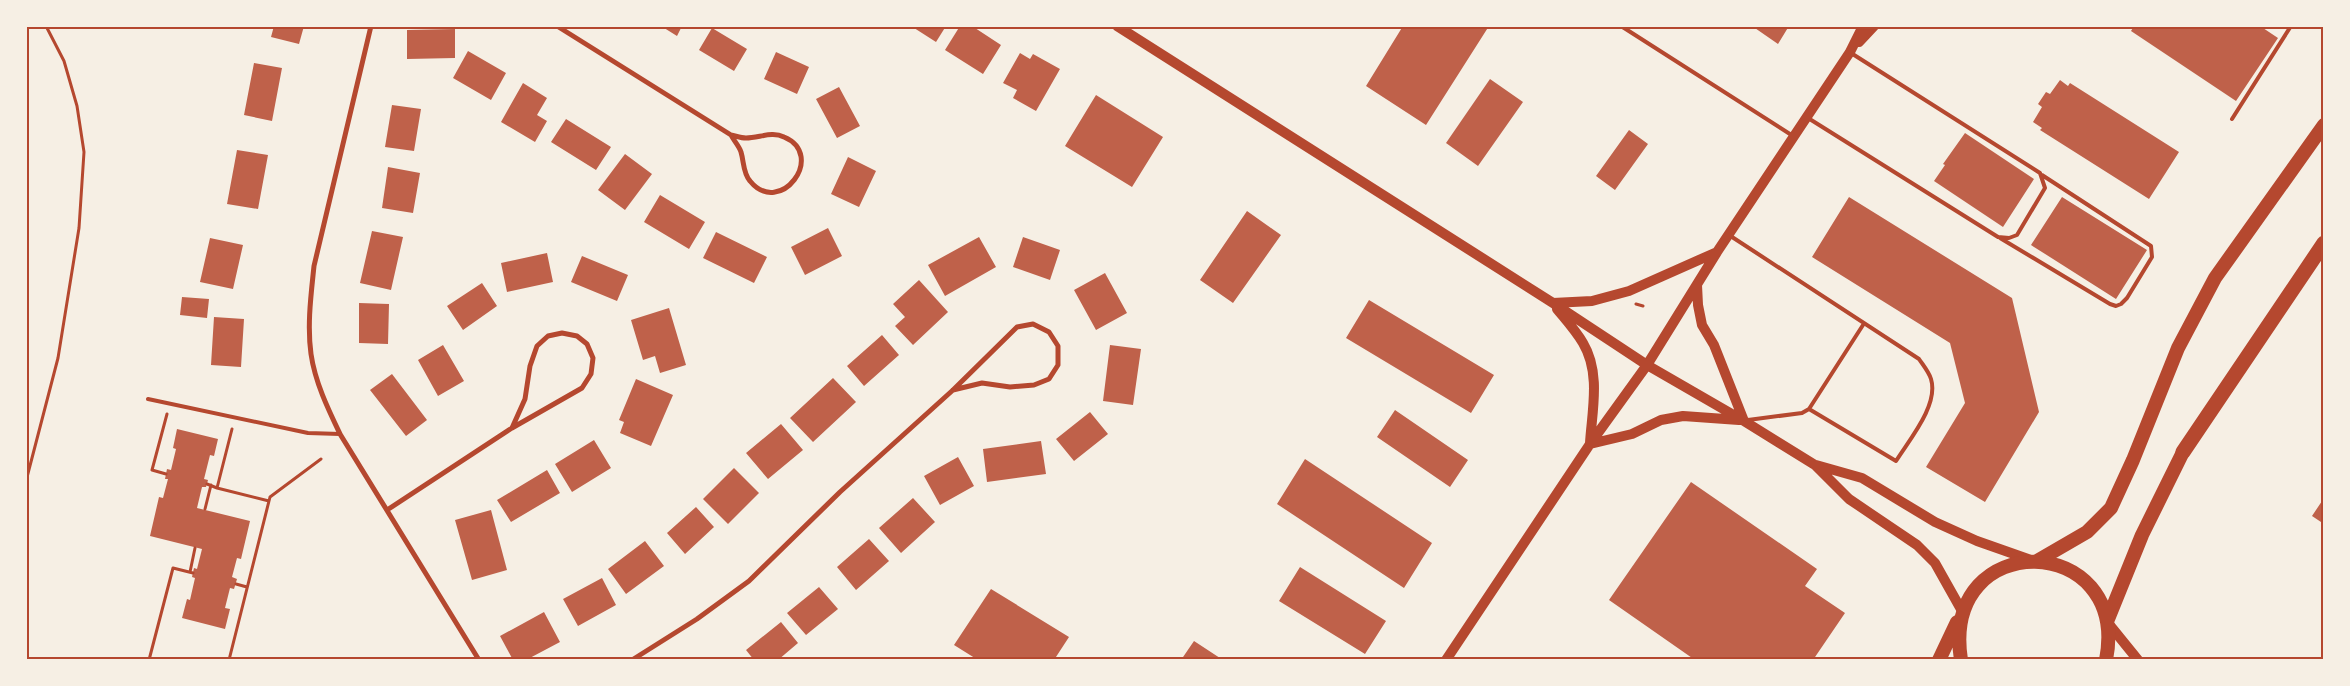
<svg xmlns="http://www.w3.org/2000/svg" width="2350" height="686" viewBox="0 0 2350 686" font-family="Overpass,sans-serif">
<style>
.building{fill:#bf614a}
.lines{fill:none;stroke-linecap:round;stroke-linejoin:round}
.path{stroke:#b5482f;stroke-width:3}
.service{stroke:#b5482f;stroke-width:4}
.minor{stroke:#b5482f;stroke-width:5}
.secondary{stroke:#b5482f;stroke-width:10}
.trunk{stroke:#b5482f;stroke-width:14}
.motorway{stroke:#b5482f;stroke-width:15}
.neatline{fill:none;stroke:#b5482f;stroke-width:2}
</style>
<rect width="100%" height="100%" fill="#f6efe4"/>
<!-- building -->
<path class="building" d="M 274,26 L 304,26 L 299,44 L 271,37 Z
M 661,26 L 682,26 L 677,36 Z
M 911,26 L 946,26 L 936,42 Z
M 960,26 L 972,26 L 1001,45 L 983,74 L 945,50 Z
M 1403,26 L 1489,26 L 1426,125 L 1366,86 Z
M 1752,26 L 1789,26 L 1778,44 Z
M 2134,26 L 2260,26 L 2278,38 L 2236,101 L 2131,31 Z
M 712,28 L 747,49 L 734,71 L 699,50 Z
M 455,29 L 455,58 L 407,59 L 407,30 Z
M 468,51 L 506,73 L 491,100 L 453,78 Z
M 776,52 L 809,67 L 797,94 L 764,79 Z
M 1020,53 L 1030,59 L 1033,54 L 1060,69 L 1036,111 L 1013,98 L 1017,90 L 1003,83 Z
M 254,63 L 282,68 L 272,121 L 244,115 Z
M 1490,79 L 1523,102 L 1478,166 L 1446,143 Z
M 2060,80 L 2068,86 L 2070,83 L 2179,152 L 2149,199 L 2040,130 L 2042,128 L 2033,122 L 2042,107 L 2038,104 L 2046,92 L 2050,94 Z
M 523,83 L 547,98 L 537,115 L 547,121 L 535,142 L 501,122 Z
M 839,87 L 860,126 L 837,138 L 816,99 Z
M 1096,95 L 1163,137 L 1132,187 L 1065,146 Z
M 392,105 L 421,109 L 414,151 L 385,147 Z
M 566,119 L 611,147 L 596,170 L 551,142 Z
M 1629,130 L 1648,144 L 1615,190 L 1596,176 Z
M 1965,133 L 2034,179 L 2003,227 L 1934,181 L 1945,165 L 1943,164 Z
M 237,150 L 268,155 L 258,209 L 227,204 Z
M 625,154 L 652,174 L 625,210 L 598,190 Z
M 848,157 L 876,171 L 859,207 L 831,194 Z
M 388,167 L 420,173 L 413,213 L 382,208 Z
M 660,195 L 705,222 L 689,249 L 644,222 Z
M 1849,197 L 2012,298 L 2039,412 L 1985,502 L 1926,467 L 1965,403 L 1950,343 L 1812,257 Z
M 2062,197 L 2147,250 L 2116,299 L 2031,245 Z
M 1247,211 L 1281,235 L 1233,303 L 1200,280 Z
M 828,228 L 842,256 L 805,275 L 791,247 Z
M 372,231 L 403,237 L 391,290 L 360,283 Z
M 716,232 L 767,257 L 754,283 L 703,258 Z
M 979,237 L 996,267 L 945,296 L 928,265 Z
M 1023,237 L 1060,250 L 1050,280 L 1013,267 Z
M 210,238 L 243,245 L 233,289 L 200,282 Z
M 547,253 L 553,282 L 507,292 L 501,263 Z
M 582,256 L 628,275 L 617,301 L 571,282 Z
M 1105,273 L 1127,313 L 1096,330 L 1074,290 Z
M 919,280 L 948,312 L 913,345 L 895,326 L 905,317 L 893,304 Z
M 482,283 L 497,306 L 463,330 L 447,306 Z
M 182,297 L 209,299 L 207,318 L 180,315 Z
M 1369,300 L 1494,375 L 1471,413 L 1346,338 Z
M 359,303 L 389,304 L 388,344 L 359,343 Z
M 669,308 L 686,365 L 660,373 L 655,356 L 643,360 L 631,320 Z
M 214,317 L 244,319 L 241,367 L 211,365 Z
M 882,335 L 899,355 L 864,386 L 847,366 Z
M 443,345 L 464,381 L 438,396 L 418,360 Z
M 1110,345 L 1141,349 L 1133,405 L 1103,401 Z
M 392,374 L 427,420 L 406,436 L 370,390 Z
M 833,378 L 856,402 L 813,442 L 790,418 Z
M 636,379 L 673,395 L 651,446 L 620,433 L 624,422 L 619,420 Z
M 1395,410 L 1468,460 L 1450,487 L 1377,437 Z
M 1090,412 L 1108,434 L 1074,461 L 1056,439 Z
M 781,424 L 803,450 L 768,479 L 746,453 Z
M 177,429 L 218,439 L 214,456 L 210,455 L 204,479 L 208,480 L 206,487 L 202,487 L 197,508 L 250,521 L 241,559 L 237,558 L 232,577 L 237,579 L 234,589 L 230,588 L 225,608 L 230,609 L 225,629 L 182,618 L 187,599 L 190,600 L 195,578 L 192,577 L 194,568 L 197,569 L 202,549 L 150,536 L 159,497 L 163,498 L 168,479 L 165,479 L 167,469 L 171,470 L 176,449 L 173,448 Z
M 594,440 L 611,468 L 572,492 L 555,464 Z
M 1041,441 L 1046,474 L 987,482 L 983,449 Z
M 958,457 L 974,486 L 940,505 L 924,476 Z
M 1305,459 L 1432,543 L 1404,588 L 1277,504 Z
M 734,468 L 759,493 L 728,524 L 703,499 Z
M 547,470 L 560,493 L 511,522 L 497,500 Z
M 1691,482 L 1817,569 L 1805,586 L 1845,613 L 1813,660 L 1695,660 L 1609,600 Z
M 913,498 L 935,522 L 901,553 L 879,528 Z
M 2324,498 L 2324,524 L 2312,516 Z
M 696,507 L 714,527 L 685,554 L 667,533 Z
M 491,510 L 507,570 L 472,580 L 455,520 Z
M 869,539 L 889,561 L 856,590 L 837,567 Z
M 645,541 L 664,566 L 626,594 L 608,569 Z
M 1300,567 L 1386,621 L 1365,654 L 1279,601 Z
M 602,578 L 616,605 L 578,626 L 563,599 Z
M 819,587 L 838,609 L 806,635 L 787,613 Z
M 991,589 L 1069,637 L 1054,660 L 978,660 L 954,645 Z
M 544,612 L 560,642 L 526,660 L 513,660 L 500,636 Z
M 781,622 L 798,643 L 778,660 L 754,660 L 746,650 Z
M 1194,641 L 1223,660 L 1181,660 Z"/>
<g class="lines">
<!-- path -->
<path class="path" d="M 1636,304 L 1643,306
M 232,429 L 217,488 L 269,501
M 166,474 L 152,470 L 167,414
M 26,481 L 58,358 L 79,228 L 84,152 L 77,106 L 64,61 L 46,26
M 207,484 L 217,488
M 205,509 L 211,485
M 190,572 L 195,548
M 236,584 L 247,587
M 149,660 L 173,568 L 193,573
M 229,660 L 270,497 L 321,459"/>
<!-- service -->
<path class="service" d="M 1621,26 L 1793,136
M 1808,118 L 1998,237 L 2009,238 L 2017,235 L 2045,188 L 2040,173 L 1851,53
M 2232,119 L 2291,26
M 1729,235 L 1919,359 C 1923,365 1929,372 1931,379 C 1939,405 1909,440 1896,461 L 1809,409
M 2000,238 L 2110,304 L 2116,306 L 2121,304 L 2127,298 L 2152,257 L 2151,246 L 2042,175
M 148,399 L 308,433 L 340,434
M 1748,420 L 1802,413 L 1809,409 L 1863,325"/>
<!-- minor -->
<path class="minor" d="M 371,26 L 314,266 C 311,295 307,325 311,354 C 315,382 328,409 340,434 L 479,660
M 557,26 L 731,135 C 736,136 741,138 746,138 C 759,138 772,131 784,137 C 827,155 780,218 750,181 C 743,173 744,162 741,152 C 739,146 734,141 731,135
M 387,510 L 512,428 L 582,388 L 591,374 L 593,358 L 587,344 L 577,336 L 562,333 L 548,336 L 537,346 L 530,366 L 525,399 L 512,428
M 632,660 L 697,619 L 749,581 L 840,492 L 953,390 L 1017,327 L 1033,324 L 1049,332 L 1058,346 L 1058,365 L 1049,379 L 1034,385 L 1010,387 L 982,383 L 953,390"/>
<!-- secondary -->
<path class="secondary" d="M 1117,26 L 1553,303 L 1647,365 L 1744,421 L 1815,465 L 1849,499 L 1917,545 L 1935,563 L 1962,611
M 1859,42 L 1874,26
M 1697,285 L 1698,305 L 1702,325 L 1714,345 L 1744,421
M 1553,303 L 1592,301 L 1629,291 L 1717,252
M 1557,309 C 1566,320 1576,331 1583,343 C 1601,373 1592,411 1590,443
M 1590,444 L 1632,434 L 1661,420 L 1683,416 L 1739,420
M 1816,465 L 1862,478 L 1935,522 L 1977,541 L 2034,561
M 2108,623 L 2138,660
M 1446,660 L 1590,444 L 1647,365 L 1717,252 L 1850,52 L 1863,26"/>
<!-- trunk -->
<path class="trunk" d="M 2037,561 L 2087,532 L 2111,508 L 2133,460 L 2178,348 L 2215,278 L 2324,125
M 2108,619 L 2142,535 L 2183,452
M 1939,660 L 1957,622
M 1961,660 C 1940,526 2131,532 2106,660"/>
<!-- motorway -->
<path class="motorway" d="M 2183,452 L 2324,243"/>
</g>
<!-- border -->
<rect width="2350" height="686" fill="none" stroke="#f6efe4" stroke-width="55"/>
<rect x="28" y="28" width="2294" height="630" class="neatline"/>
</svg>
